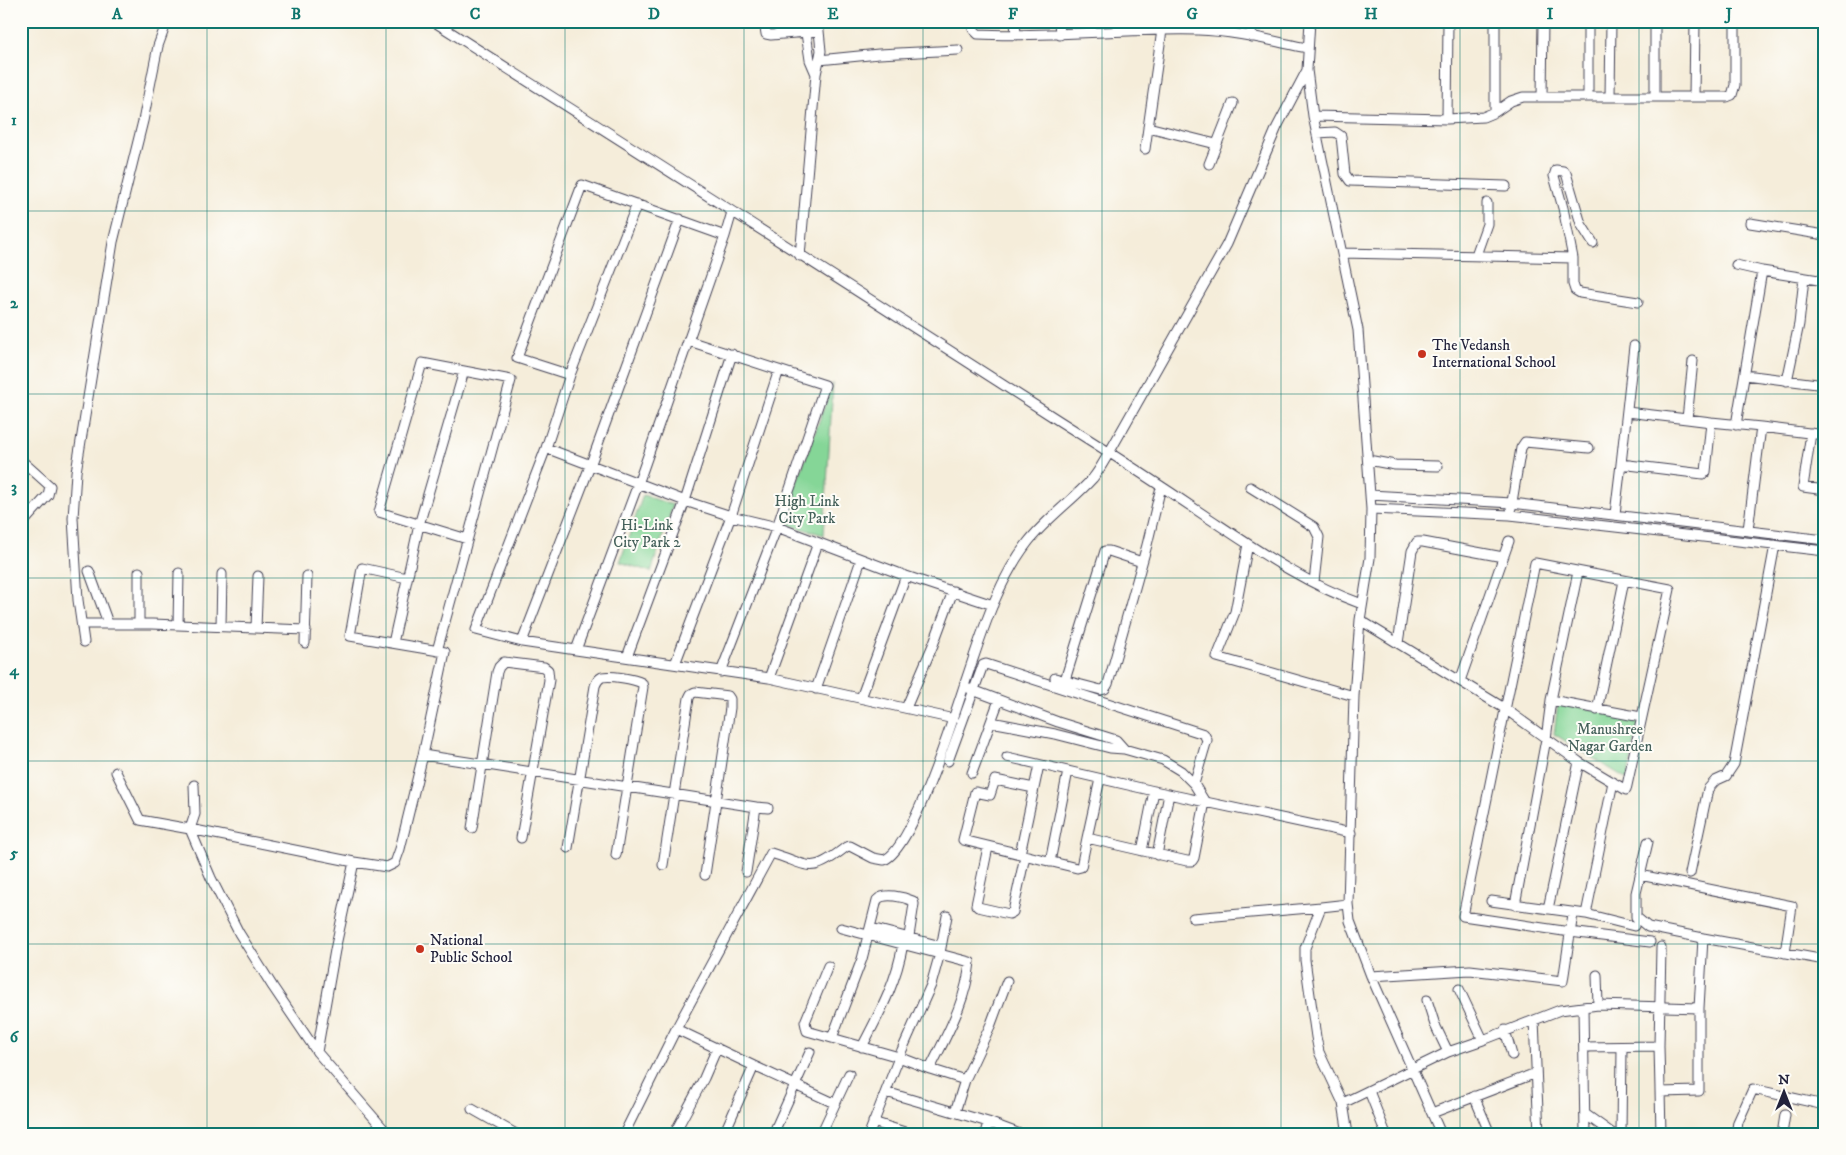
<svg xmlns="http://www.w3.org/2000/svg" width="1846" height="1155" viewBox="0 0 1846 1155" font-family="'IM FELL DW Pica',serif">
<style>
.green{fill:#85d697;stroke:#547c69}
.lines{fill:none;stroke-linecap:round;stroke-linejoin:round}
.minor-casing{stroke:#424053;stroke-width:11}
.minor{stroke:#fff;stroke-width:9}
.grid{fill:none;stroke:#0f766e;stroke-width:1;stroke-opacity:0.55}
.poi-dot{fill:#c8321e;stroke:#fdfcf7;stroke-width:2}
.labels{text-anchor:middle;stroke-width:4;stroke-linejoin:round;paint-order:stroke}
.poi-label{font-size:15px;fill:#22223b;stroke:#fdfcf7;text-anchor:start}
.park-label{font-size:15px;fill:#45615b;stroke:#fdfcf7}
.neatline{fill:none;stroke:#0f766e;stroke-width:2}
.grid-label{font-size:16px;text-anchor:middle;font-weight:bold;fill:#0f766e}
</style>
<rect width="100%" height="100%" fill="#fdfcf7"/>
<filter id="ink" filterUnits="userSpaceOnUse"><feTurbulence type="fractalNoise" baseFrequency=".02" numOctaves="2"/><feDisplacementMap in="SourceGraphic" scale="10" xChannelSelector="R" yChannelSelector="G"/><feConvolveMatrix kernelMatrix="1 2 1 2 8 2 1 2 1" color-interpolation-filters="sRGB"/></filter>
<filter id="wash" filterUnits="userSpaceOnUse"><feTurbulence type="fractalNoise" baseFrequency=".0096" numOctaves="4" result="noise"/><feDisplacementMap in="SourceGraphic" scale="20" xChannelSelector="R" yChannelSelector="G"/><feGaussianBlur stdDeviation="1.12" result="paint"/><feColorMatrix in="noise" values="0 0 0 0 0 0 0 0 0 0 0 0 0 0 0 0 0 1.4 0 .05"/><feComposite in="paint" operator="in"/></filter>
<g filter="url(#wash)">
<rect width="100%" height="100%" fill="#f5edda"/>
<!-- green -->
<path class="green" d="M 833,383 L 824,535 L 782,523 Z
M 643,495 L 673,505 L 651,572 L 620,562 Z
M 1558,703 L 1640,718 L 1627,779 L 1554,734 Z"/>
</g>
<g filter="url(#ink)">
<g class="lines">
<defs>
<path id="minor" d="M 433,21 C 643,153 852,288 1061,422 C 1109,452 1157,483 1204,515 C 1254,548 1305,584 1362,604
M 764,21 L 766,34 L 771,35 L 819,31
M 973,21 L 973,29 L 978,34 C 1052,38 1125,28 1198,30 C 1235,31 1272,41 1307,48
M 1015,21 L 1016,35
M 1059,21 L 1060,35
M 1310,21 L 1307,70 L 1313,116 L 1358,330 L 1371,509 L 1370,558 L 1360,620 L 1354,696 L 1348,904 L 1350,921 L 1371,976 L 1441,1134
M 1588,21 L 1588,97
M 698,22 L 698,21
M 806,33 L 810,60 L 816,74
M 1251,37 L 1252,21
M 819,60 L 879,54 L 958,50
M 1542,97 L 1543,21
M 1610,97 L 1611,21
M 1655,97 L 1655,21
M 1694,97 L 1695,21
M 1495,112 L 1495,21
M 1313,116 L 1447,119 L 1483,117 L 1495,112 L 1511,101 L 1523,97 L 1727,97 L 1732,95 L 1735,85 L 1735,21
M 1447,119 L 1448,21
M 1148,127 L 1216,144
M 1317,133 L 1335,132 L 1341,136 L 1345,174 L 1350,181 L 1506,186
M 1145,149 L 1162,30
M 1209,164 L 1233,103
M 637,204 L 570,375 L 546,448 L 476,630 L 522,642 L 576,650 L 769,678 L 954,719
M 1750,223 L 1825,235
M 1593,243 L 1581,224 L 1566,173 L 1563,171 L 1556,170 L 1554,176 L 1563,208 L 1573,258 L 1573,284 L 1575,290 L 1580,293 L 1638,302
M 1342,253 L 1573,258
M 1476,255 L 1487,224 L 1487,203
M 800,256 L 816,74 L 821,51 L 818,21
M 1736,265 L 1762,271 L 1825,281
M 689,341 L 825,385 L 777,527 L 721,672
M 570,375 L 517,358 L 582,185 L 725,236
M 1745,375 L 1825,385
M 1787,381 L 1799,324 L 1804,278
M 1627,412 L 1687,419
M 1711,422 L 1761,427
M 1736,425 L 1762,271
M 1811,433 L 1803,487 L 1825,490
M 546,448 L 685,501 L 731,516 L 777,527 L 906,576 L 993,605
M 21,460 L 50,486 L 48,495 L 21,525
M 1368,460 L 1395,465 L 1438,466
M 1621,464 L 1634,346
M 1250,487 L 1314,527 L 1319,537 L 1314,582
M 1370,495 L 1512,503 L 1825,540
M 1511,508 L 1521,448 L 1525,442 L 1589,448
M 1371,509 L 1510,515 L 1825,551
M 1615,514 L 1621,464 L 1703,474 L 1706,472 L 1711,422 L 1687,419 L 1693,361
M 1748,530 L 1761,427 L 1825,435
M 1248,544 L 1235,612 L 1217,657 L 1354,696
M 89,571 L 108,623
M 139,572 L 139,624
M 1360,620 L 1504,708 L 1579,762 L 1626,790 L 1670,589 L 1535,563 L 1463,916 L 1570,932 L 1650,942
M 82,624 L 152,624 L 306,630
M 178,625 L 179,573
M 221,626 L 222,574
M 256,628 L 258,576
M 84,642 L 78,600 L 73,518 L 76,472 L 113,242 L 143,121 L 158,46 L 167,21
M 522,642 L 590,466 L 680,219
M 305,643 L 307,576
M 393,643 L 419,525 L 464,371
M 1398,643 L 1412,551 L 1417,542 L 1423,542 L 1503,557
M 576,650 L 638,484 L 725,236 L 732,212
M 437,651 L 511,380 L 422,363 L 379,512 L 467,539
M 627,657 L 685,501 L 732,354
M 675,664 L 731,516 L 779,370
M 769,678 L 818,543
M 1055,678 L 1101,690 L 1105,689 L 1108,684 L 1147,545 L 1161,487
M 1065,680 L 1105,551 L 1109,551 L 1142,562
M 1460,681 L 1509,541
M 816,689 L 861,560
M 970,689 L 1058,722 L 1116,740 L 1124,749
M 861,698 L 906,576
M 1551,700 L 1641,717
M 906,708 L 933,645 L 953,591
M 1597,710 L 1624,581
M 991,722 L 1055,734 L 1110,748 L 1124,749 L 1163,760 L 1181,771 L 1194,784 L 1205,802 L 1194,858 L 1192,861 L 1187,861 L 1087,838 L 1081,867 L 1077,868 L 963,840 L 975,792 L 990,795 L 995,780 L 1034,788
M 423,755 L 756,807 L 746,872
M 1007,757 L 1154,791 L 1351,833
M 948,761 L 983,665 L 986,664 L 1204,734 L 1207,740 L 1194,784
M 116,772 L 140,820 L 190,829 L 211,878 L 239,933 L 273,987 L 317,1052 L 388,1134
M 972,773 L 999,700
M 194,785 L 195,814 L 190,829 L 354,862 L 387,867 L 395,863 L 400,849 L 423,755 L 445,652 L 350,636 L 362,568 L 407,578
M 756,807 L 768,808
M 472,828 L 497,672 L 499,667 L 504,662 L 544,667 L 548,670 L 549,680 L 521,838
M 1087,838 L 1100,779
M 1648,842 L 1636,893 L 1636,917 L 1648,927 L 1703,938 L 1699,1008
M 988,847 L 976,905 L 978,907 L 1009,914 L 1013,912 L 1025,856
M 568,848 L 595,686 C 596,683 598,679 602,677 C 611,675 634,679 642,683 L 643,687 L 616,855
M 1142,851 L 1154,791
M 1020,854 L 1039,765
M 1157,855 L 1169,794
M 1050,862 L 1068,771
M 663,865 L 689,698 L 691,694 L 695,692 L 728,696 L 730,699 L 730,708 L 705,875
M 1690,873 L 1708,789 L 1715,781 L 1726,776 L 1734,764 L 1775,545
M 1640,875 L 1792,906 L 1785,953
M 1491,901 L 1586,914 L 1634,926
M 1348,904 L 1321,907 L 1305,948 L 1305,960 L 1316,1037 L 1319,1052 L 1343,1103 L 1348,1134
M 1515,905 L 1546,739 L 1551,700 L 1578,572
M 1548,909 L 1579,762
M 1586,914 L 1613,782
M 1193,918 L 1321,907
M 841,928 L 970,962 C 966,1002 947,1034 930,1069
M 871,928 L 941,946
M 1703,938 L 1825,960
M 828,966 L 805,1022 L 807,1031 L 899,1057 L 930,1069 L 965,1080 L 991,1024 L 1007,981
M 1597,975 L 1598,1005
M 1371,976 L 1470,970 L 1563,981 L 1573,914
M 1825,987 L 1825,992
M 1459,989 L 1483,1040
M 1427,1000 L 1435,1025 L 1448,1052
M 1583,1007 L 1585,1134
M 1534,1020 L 1539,1134
M 676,1029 L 754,1066
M 1505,1030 L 1512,1055
M 832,1038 L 862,959 L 877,900 C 884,892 904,897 913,901 L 914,904 L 909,936
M 862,1047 C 880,1012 896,984 903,944
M 1584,1047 L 1659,1046
M 317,1052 L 335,950 L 354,862
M 1369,1091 L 1386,1134
M 886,1092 L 988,1122 L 1020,1134
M 1474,1096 L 1490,1134
M 1343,1103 L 1448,1052 L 1483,1040 L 1560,1010 L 1598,1005 L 1699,1008 L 1699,1091 L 1660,1092
M 472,1109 L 516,1134
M 955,1112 L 965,1080
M 1432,1113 L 1536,1073
M 1585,1114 L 1613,1134
M 873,1122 L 911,1134
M 624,1134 L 676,1029 L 771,853 C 811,865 809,876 846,847 L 850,846 L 873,858 L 884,860 C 913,849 955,713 966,680 C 982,633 997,582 1028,542 C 1047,518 1072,501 1093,478 C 1099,471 1104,461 1109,453 L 1227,244 L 1277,127 L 1307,70
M 674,1134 L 704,1078 L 717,1048
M 724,1134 L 754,1066 L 834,1103
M 773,1134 L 810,1052
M 821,1134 L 849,1074
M 869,1134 L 902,1050 L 931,985 L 940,953 L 947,916
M 985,1134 L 988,1122
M 1621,1134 L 1622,1047
M 1661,1134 L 1659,1046 L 1661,947
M 1736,1134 L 1738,1122 L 1753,1089 L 1820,1104 L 1825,1096
M 1782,1134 L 1785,1115"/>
</defs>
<!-- minor casing -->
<use href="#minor" class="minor-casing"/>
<!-- minor -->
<use href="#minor" class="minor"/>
</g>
</g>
<!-- grid -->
<path class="grid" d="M 207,21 L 207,1134M 386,21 L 386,1134M 565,21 L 565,1134M 744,21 L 744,1134M 923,21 L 923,1134M 1102,21 L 1102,1134M 1281,21 L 1281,1134M 1460,21 L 1460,1134M 1639,21 L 1639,1134M 21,211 L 1825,211M 21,394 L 1825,394M 21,578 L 1825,578M 21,761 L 1825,761M 21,944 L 1825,944"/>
<!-- markers -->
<g class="poi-dot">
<circle cx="1422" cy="354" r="5"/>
<circle cx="420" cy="949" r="5"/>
</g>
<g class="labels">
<!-- poi labels -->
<g class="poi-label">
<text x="1432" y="350">The Vedansh<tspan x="1432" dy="17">International School</tspan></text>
<text x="430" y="945">National<tspan x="430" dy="17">Public School</tspan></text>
</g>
<!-- park labels -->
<g class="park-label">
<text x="807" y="506">High Link<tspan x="807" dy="17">City Park</tspan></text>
<text x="647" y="530">Hi-Link<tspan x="647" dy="17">City Park 2</tspan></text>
<text x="1610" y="734">Manushree<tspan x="1610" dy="17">Nagar Garden</tspan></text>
</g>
</g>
<!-- margin -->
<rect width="1846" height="1155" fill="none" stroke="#fdfcf7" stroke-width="55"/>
<!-- north arrow -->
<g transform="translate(1784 1092)" stroke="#fdfcf7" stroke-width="4" paint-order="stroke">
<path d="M0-4L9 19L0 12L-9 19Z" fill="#22223b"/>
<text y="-8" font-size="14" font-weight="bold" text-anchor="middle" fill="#22223b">N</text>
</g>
<rect x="28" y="28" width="1790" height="1100" class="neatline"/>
<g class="grid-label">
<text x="117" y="19">A</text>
<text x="296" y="19">B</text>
<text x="475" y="19">C</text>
<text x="654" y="19">D</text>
<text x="833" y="19">E</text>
<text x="1013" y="19">F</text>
<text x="1192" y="19">G</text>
<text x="1371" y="19">H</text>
<text x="1550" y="19">I</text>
<text x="1729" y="19">J</text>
<text x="14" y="125">1</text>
<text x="14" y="308">2</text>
<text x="14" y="492">3</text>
<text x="14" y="675">4</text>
<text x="14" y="858">5</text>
<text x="14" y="1042">6</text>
</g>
</svg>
